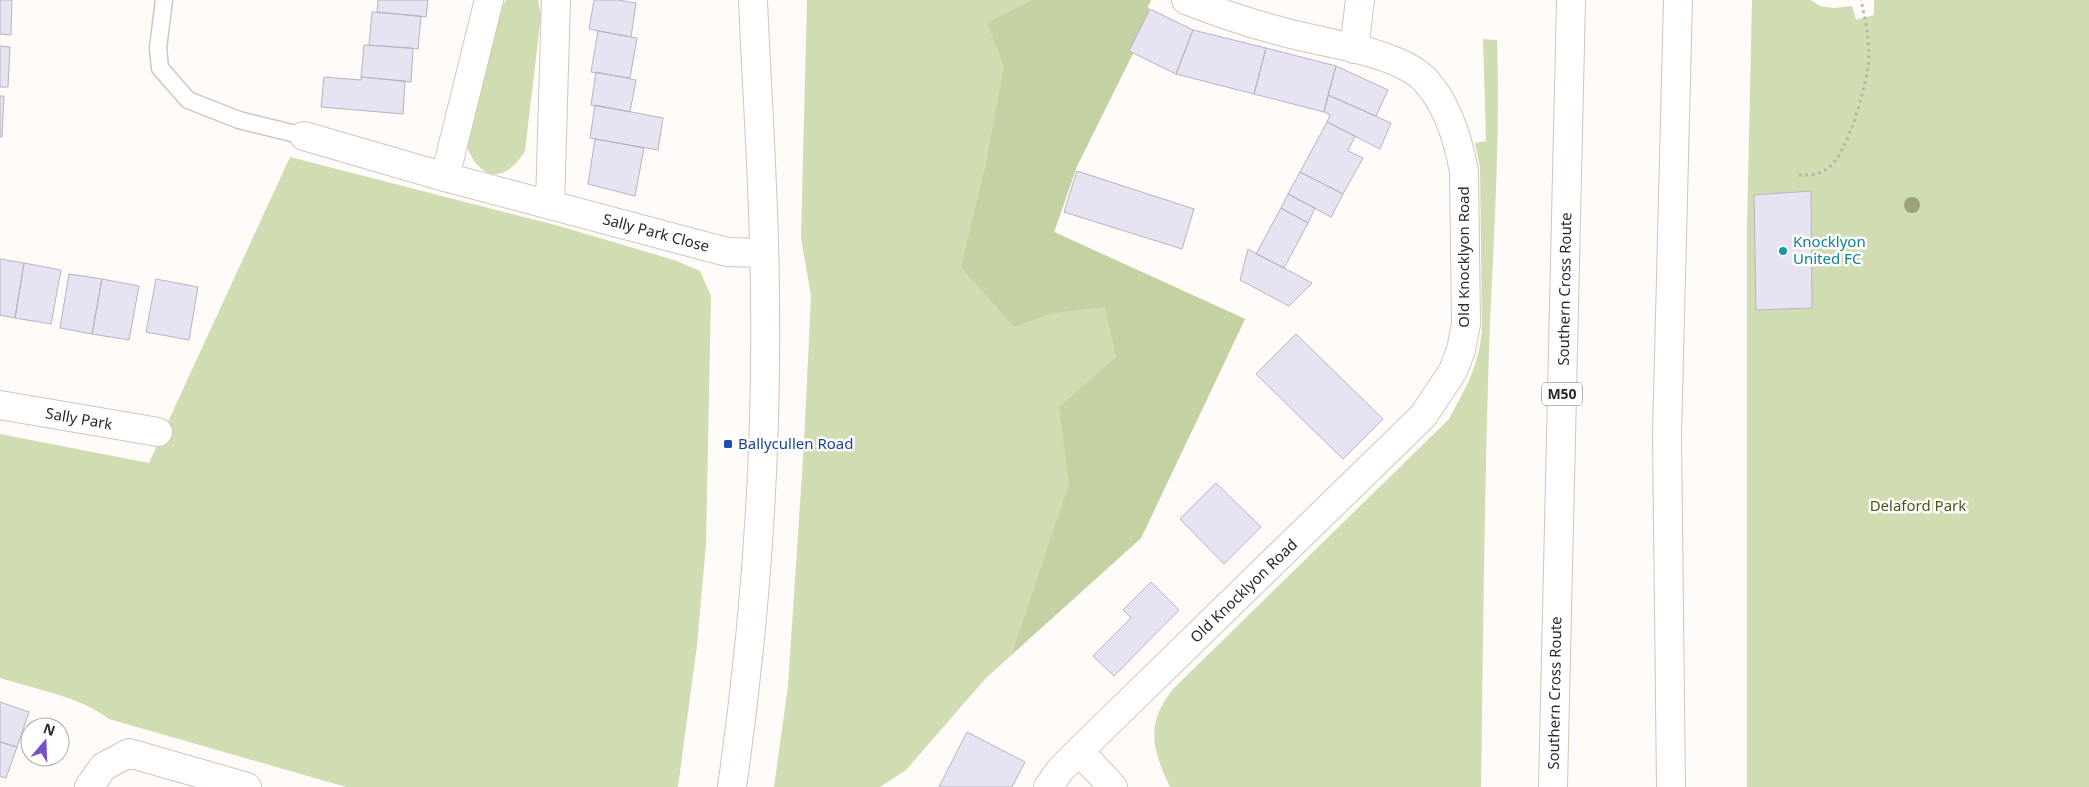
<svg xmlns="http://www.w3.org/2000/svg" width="2089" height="787" viewBox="0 0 2089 787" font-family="'Noto Sans',sans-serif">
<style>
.green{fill:#d0dcb1}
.forest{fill:#c4d1a2}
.building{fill:#e7e3f2;stroke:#b7b3c2}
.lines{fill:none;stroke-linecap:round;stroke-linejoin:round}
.lane-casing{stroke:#d2c5ba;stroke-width:19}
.street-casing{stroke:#d2c5ba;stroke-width:30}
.secondary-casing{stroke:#d2c5ba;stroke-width:30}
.highway-casing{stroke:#d2c5ba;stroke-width:30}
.path{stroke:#b4b0ad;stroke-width:3;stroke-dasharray:2.5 4;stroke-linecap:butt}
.lane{stroke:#fff;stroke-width:16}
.street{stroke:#fff;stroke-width:28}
.secondary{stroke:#fff;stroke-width:28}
.highway{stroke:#fff;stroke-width:28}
.tree{fill:#9ba279}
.culture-dot{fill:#0f9aa8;stroke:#fff;stroke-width:2}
.transit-dot{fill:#1a4fb4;stroke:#fff;stroke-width:2}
.labels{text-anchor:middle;stroke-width:5;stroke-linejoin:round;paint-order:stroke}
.shield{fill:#fff;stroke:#6c6866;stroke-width:1}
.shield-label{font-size:14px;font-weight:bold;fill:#2d2824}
.street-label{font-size:15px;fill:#2d2824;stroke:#fff}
.culture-label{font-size:15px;fill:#0d838f;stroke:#fff;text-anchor:start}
.transit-label{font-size:15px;fill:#164399;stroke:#fff;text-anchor:start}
.park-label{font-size:15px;fill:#4a5910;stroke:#fff}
</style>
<rect width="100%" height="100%" fill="#fefbf9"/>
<!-- green -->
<path class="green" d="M 506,0 L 538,0 L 541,15 L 525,151 C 503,187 476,179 465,140 L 501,8 Z
M 807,0 L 1151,0 L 1148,6 L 1151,17 L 1077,166 L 1054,232 L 1245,319 L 1141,538 L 985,679 L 906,770 L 880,787 L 774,787 L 788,686 L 804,443 L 811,296 L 801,238 Z
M 1752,0 L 1811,0 L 1820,6 L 1834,8 L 1852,6 L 1856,20 L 1874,15 L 1874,0 L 2089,0 L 2089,787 L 1747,787 L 1747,226 Z
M 1483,39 L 1497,40 C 1501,155 1491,269 1488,383 C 1484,518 1483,652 1481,787 L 1170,787 C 1152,749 1145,724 1173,689 L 1449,419 C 1467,385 1479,367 1482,327 L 1480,167 L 1475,143 L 1486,141 Z
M 290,157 L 559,226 L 674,260 L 700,271 L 711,296 L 706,545 L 697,645 L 678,787 L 346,787 L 109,719 C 81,697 35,689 0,678 L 0,434 L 149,463 Z"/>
<!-- forest -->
<path class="forest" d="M 1033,0 L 1151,0 L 1148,6 L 1151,17 L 1077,166 L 1054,232 L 1245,319 L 1141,538 L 1012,654 L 1069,484 L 1059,407 L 1116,357 L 1105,307 L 1053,313 L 1014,327 L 961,267 L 986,164 L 1004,66 L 987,23 Z"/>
<!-- building -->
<path class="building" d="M 0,0 L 12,0 L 11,35 L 0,34 Z
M 378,0 L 428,0 L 426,17 L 377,12 Z
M 594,0 L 618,0 L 636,3 L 631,37 L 589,29 Z
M 1150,9 L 1193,30 L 1176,74 L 1129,51 Z
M 372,12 L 421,16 L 418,49 L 369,45 Z
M 1193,30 L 1266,48 L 1254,94 L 1176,74 Z
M 598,31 L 637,38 L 630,78 L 591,72 Z
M 364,45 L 413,48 L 411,82 L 361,77 Z
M 0,46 L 10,47 L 8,87 L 0,87 Z
M 1266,48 L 1336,66 L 1324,112 L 1254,94 Z
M 1336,66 L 1388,90 L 1376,116 L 1328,95 Z
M 596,72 L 636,80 L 630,112 L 591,105 Z
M 324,77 L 361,80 L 361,77 L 405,81 L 403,114 L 321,107 Z
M 1328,95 L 1391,123 L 1380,149 L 1327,122 L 1330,115 L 1324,112 Z
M 0,96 L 4,96 L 2,137 L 0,137 Z
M 595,105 L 663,118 L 658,150 L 590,138 Z
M 1327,122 L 1355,136 L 1348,151 L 1363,158 L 1343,194 L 1300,172 Z
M 595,139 L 644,148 L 635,196 L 588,184 Z
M 1077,171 L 1194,209 L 1182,249 L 1064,212 Z
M 1300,172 L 1343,194 L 1331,217 L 1288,194 Z
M 1811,191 L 1812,308 L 1756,310 L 1754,195 Z
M 1288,194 L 1315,208 L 1308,223 L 1281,208 Z
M 1281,208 L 1308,223 L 1284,268 L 1256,254 Z
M 1248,249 L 1284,268 L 1312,283 L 1289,306 L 1240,280 Z
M 0,259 L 24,263 L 15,318 L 0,315 Z
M 24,263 L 61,270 L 51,324 L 15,318 Z
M 69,274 L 102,279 L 92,334 L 60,328 Z
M 102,279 L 139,286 L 129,340 L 92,334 Z
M 156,279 L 198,287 L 189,340 L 146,332 Z
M 1296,334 L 1383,419 L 1343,459 L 1256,374 Z
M 1216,483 L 1261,527 L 1224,564 L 1180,519 Z
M 1151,582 L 1179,610 L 1114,676 L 1093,656 L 1131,618 L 1123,610 Z
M 0,702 L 29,712 L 17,747 L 0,742 Z
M 967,732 L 1025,762 L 1012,787 L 939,787 Z
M 0,742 L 17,747 L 6,778 L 0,776 Z"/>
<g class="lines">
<defs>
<path id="lane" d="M 164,0 L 158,48 L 160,68 L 188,100 L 239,120 L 304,136"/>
<path id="street" d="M 1354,49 L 1360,0
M 304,136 L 445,177 L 727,252 L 764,253
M 445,177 L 489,0
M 550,204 L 556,0
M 0,405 L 158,432
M 1079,751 L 1113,787
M 89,787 L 103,767 L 129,753 L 247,787
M 1048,787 L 1061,769 L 1079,751 L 1423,416 L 1453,371 L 1461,350 L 1466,324 L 1464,171 C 1458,139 1448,105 1426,81 C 1400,52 1324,43 1287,33 C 1252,24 1219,13 1186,0"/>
<path id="secondary" d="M 732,787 C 755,626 767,464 765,301 C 765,201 757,100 753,0"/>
<path id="highway" d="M 1553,787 L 1571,0
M 1671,787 L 1667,435 L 1678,0"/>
</defs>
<!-- lane casing -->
<use href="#lane" class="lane-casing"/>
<!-- street casing -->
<use href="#street" class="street-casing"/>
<!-- secondary casing -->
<use href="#secondary" class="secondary-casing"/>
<!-- highway casing -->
<use href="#highway" class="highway-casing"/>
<!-- path -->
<path class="path" d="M 1799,175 C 1810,175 1819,175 1828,168 C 1848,154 1868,82 1869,57 C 1869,38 1865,18 1861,0"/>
<!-- lane -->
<use href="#lane" class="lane"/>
<!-- street -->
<use href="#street" class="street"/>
<!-- secondary -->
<use href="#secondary" class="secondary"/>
<!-- highway -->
<use href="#highway" class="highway"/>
</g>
<!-- trees -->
<circle class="tree" cx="1912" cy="205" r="8"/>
<!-- markers -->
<circle class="culture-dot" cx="1783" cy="251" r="5"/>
<rect class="transit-dot" x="723" y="439" width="10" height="10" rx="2.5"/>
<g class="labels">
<!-- shield labels -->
<rect class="shield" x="1542" y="382.5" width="40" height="23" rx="4"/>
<g class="shield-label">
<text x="1562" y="399">M50</text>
</g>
<!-- street labels -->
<g class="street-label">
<text transform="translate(656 233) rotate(15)" y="5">Sally Park Close</text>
<text transform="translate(1464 257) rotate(-90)" y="5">Old Knocklyon Road</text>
<text transform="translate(1565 289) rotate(-89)" y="5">Southern Cross Route</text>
<text transform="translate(79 419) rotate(10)" y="5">Sally Park</text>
<text transform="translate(1244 591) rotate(-44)" y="5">Old Knocklyon Road</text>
<text transform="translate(1555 693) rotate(-89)" y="5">Southern Cross Route</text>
</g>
<!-- culture labels -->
<g class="culture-label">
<text x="1793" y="247">Knocklyon<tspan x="1793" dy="17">United FC</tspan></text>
</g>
<!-- transit labels -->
<g class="transit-label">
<text x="738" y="449">Ballycullen Road</text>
</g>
<!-- park labels -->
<g class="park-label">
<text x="1918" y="511">Delaford Park</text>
</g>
</g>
<!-- north arrow -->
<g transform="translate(45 742) rotate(19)"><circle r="24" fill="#ffffff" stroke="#aba9a7"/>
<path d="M0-4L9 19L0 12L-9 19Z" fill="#7850c9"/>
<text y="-8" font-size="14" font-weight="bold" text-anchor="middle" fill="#2d2824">N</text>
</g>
</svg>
